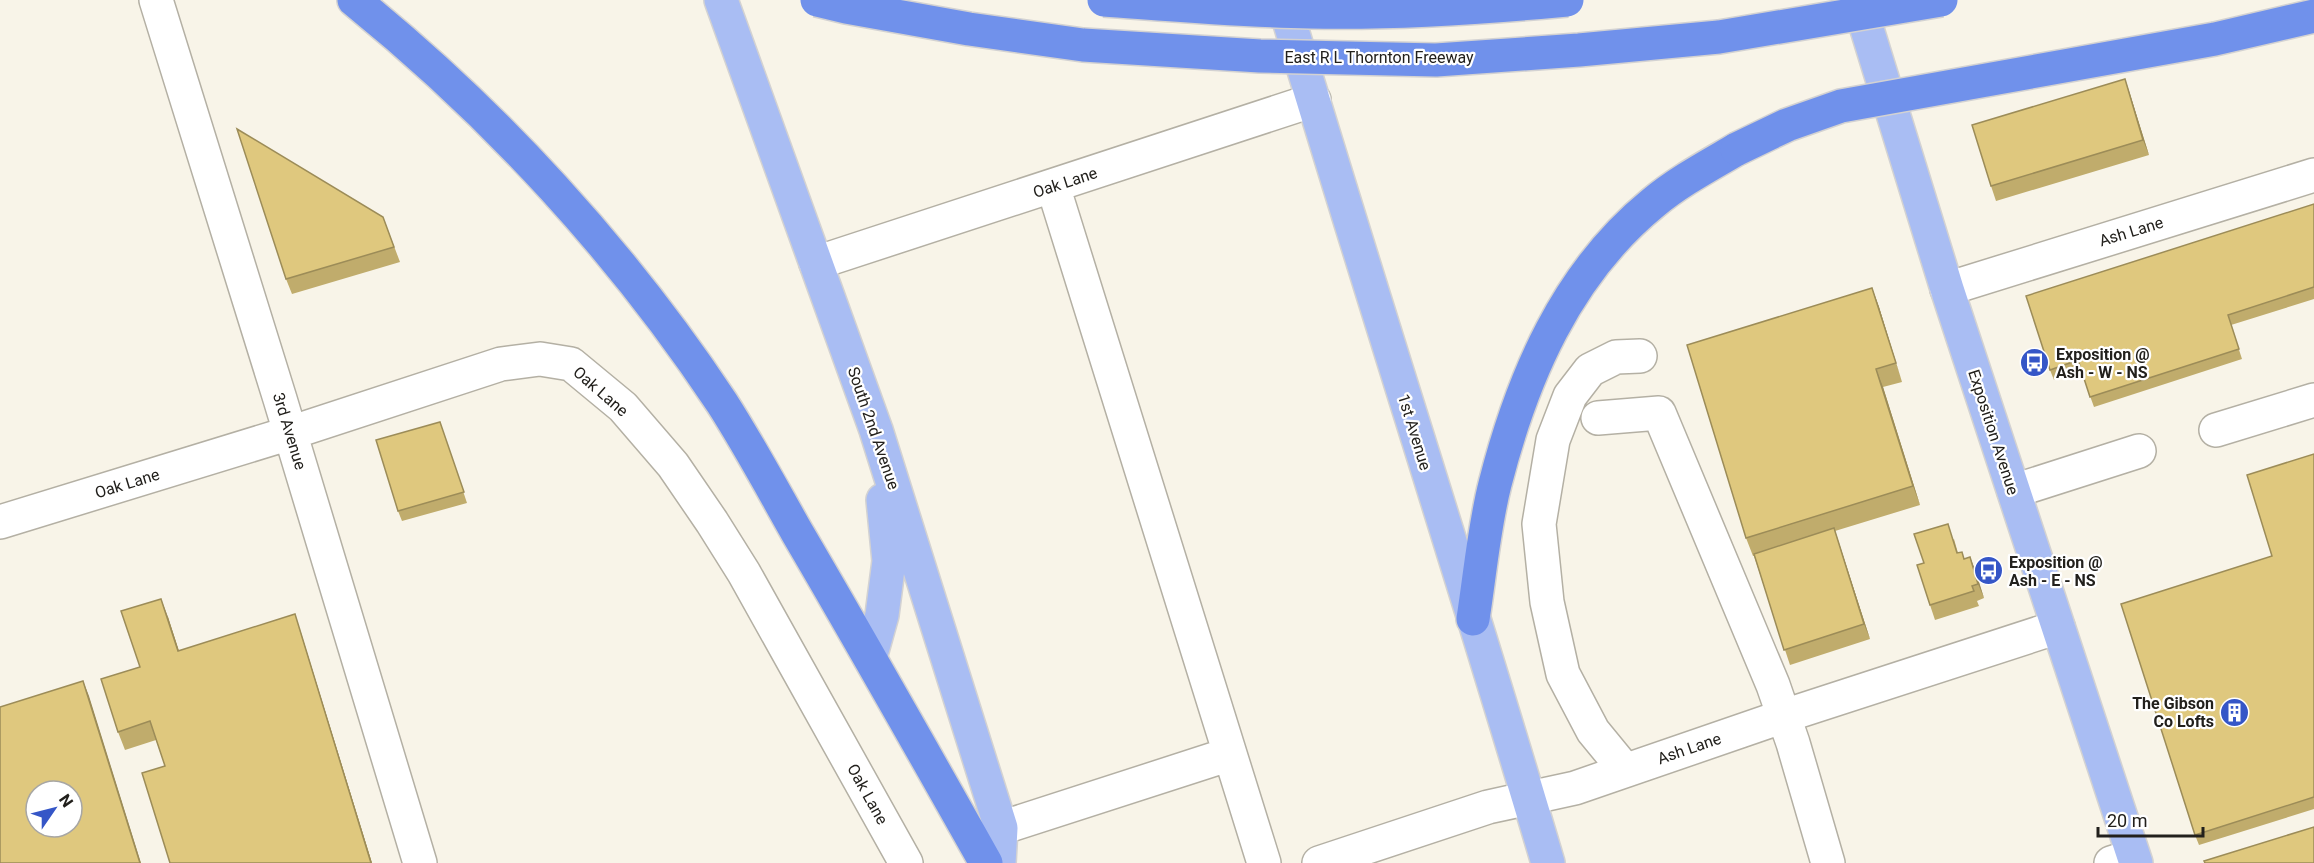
<svg xmlns="http://www.w3.org/2000/svg" width="2314" height="863" viewBox="0 0 2314 863" font-family="Roboto,sans-serif">
<style>
.lines{fill:none;stroke-linecap:round;stroke-linejoin:round}
.minor-casing{stroke:#b4b0a4;stroke-width:36}
.major-casing{stroke:#d3d2d2;stroke-width:36}
.highway-casing{stroke:#d3d2d2;stroke-width:36}
.minor{stroke:#fff;stroke-width:33}
.major{stroke:#a9bdf3;stroke-width:33}
.highway{stroke:#7091eb;stroke-width:33}
.highway-bridge-casing{stroke:#d3d2d2;stroke-width:36;stroke-linecap:butt}
.highway-bridge{stroke:#7091eb;stroke-width:33}
.wall{fill:#c0ac6c}
.shaded-wall{fill:#9c8c58}
.building{fill:#dfc87e;stroke:#9c8c58;stroke-width:1.5;fill-rule:evenodd}
.labels{text-anchor:middle;stroke-width:4.5;stroke-linejoin:round;paint-order:stroke}
.street-label{font-size:16px;fill:#22201c;stroke:#fff}
.poi-label{font-size:16px;font-weight:bold;fill:#22201c;stroke:#fff;text-anchor:start}
</style>
<rect width="100%" height="100%" fill="#f8f4e8"/>
<g class="lines">
<defs>
<path id="minor" d="M 156,0 L 280,399 L 420,863
M 1053,186 L 1264,863
M 816,263 L 1314,100
M 1947,289 L 2314,175
M 1598,418 L 1659,413 L 1773,685 L 1793,743 L 1828,863
M 2216,430 L 2314,400
M 2014,491 L 2139,451
M 0,522 L 290,433 L 501,364 L 540,359 L 571,364 L 623,407 L 673,465 L 712,522 L 744,573 L 906,863
M 1625,770 L 1593,731 L 1563,674 L 1547,602 L 1539,524 L 1553,440 L 1570,396 L 1590,370 L 1616,357 L 1640,356
M 1001,828 L 1230,754
M 1319,863 L 1488,807 L 1575,788 L 1784,716 L 2058,627
M 2111,863 L 2133,856"/>
<path id="major" d="M 721,0 L 876,430 L 1001,828 L 999,863
M 1283,0 C 1369,289 1463,575 1548,863
M 1858,0 L 1947,289 L 2136,863
M 870,658 L 882,615 L 889,561 L 883,500"/>
<path id="highway" d="M 354,0 C 495,114 622,252 722,403 C 749,445 773,490 798,534 C 862,643 924,753 986,863
M 1473,619 C 1480,574 1484,527 1495,484 C 1522,378 1566,274 1653,203 C 1678,182 1708,166 1737,149"/>
</defs>
<!-- minor casing -->
<use href="#minor" class="minor-casing"/>
<!-- major casing -->
<use href="#major" class="major-casing"/>
<!-- highway casing -->
<use href="#highway" class="highway-casing"/>
<!-- minor -->
<use href="#minor" class="minor"/>
<!-- major -->
<use href="#major" class="major"/>
<!-- highway -->
<use href="#highway" class="highway"/>
<defs>
<path id="highway-bridge" d="M 817,0 L 846,7 L 969,29 L 1083,45 L 1260,56 L 1436,60 L 1579,50 L 1719,37 L 1941,0
M 1104,0 C 1173,5 1242,11 1310,12 C 1396,14 1482,8 1567,0
M 1737,149 L 1787,125 L 1841,106 L 2215,39 L 2314,16"/>
</defs>
<!-- highway-bridge casing -->
<use href="#highway-bridge" class="highway-bridge-casing"/>
<!-- highway-bridge -->
<use href="#highway-bridge" class="highway-bridge"/>
</g>
<!-- wall -->
<path class="wall" d="M 2125,79 L 2149,155 L 1996,201 L 1991,186 Z
M 2314,204 L 2314,299 L 2231,325 L 2242,359 L 2094,407 L 2081,371 L 2054,380 L 2050,370 Z
M 383,217 L 400,262 L 292,294 L 286,279 Z
M 1872,288 L 1879,307 L 1902,382 L 1883,387 L 1920,505 L 1835,531 L 1870,639 L 1790,665 L 1754,556 L 1753,556 L 1746,538 Z
M 440,422 L 467,503 L 402,521 L 398,511 Z
M 2314,454 L 2314,809 L 2199,845 L 2195,835 Z
M 1954,539 L 1958,553 L 1964,559 L 1970,557 L 1984,598 L 1977,601 L 1979,606 L 1935,620 L 1930,605 L 1924,563 Z
M 168,617 L 179,651 L 301,633 L 372,863 L 170,863 L 165,766 L 156,740 L 125,750 L 118,732 L 140,667 Z"/>
<!-- shaded-wall -->
<path class="shaded-wall" d="M 2125,79 L 2130,94 L 2149,155 L 2143,140 Z
M 1872,288 L 1879,307 L 1902,382 L 1896,363 Z
M 1876,369 L 1883,387 L 1920,505 L 1913,486 Z
M 1834,528 L 1839,543 L 1870,639 L 1864,624 Z
M 1970,557 L 1976,572 L 1984,598 L 1978,584 Z
M 161,599 L 168,617 L 185,670 L 178,651 Z
M 295,614 L 301,633 L 372,863 L 371,863 Z
M 83,681 L 89,696 L 141,863 L 140,863 Z"/>
<!-- building -->
<path class="building" d="M 2125,79 L 2143,140 L 1991,186 L 1972,125 Z
M 237,129 L 383,217 L 394,247 L 286,279 Z
M 2314,204 L 2314,287 L 2228,315 L 2239,349 L 2090,397 L 2078,360 L 2050,370 L 2026,296 Z
M 1872,288 L 1896,363 L 1876,369 L 1913,486 L 1746,538 L 1687,345 Z
M 440,422 L 464,492 L 398,511 L 376,440 Z
M 2314,454 L 2314,797 L 2195,835 L 2121,604 L 2272,556 L 2247,475 Z
M 1948,524 L 1957,553 L 1962,552 L 1964,559 L 1970,557 L 1978,584 L 1972,586 L 1974,591 L 1930,605 L 1917,565 L 1924,563 L 1914,534 Z
M 1834,528 L 1864,624 L 1784,650 L 1754,554 Z
M 161,599 L 178,651 L 295,614 L 371,863 L 170,863 L 142,773 L 165,766 L 150,721 L 118,732 L 101,679 L 140,667 L 121,611 Z
M 83,681 L 140,863 L 0,863 L 0,707 ZM 36,791 L 72,791 L 72,827 L 36,827 Z
M 2314,827 L 2314,863 L 2205,863 L 2204,861 Z"/>
<!-- icons -->
<defs>
<symbol id="bus-disc" viewBox="-11 -11 22 22"><circle r="9.5" fill="#3556c7" stroke="#fff"/><path d="M-5-6H5V4H4V6H2V4H-2V6H-4V4H-5ZM-3.5-4V0h7V-4ZM-3.5 1.2v1.5H-2V1.2ZM2 1.2v1.5H3.5V1.2Z" fill="#fff"/></symbol>
<symbol id="building-disc" viewBox="-11 -11 22 22"><circle r="9.5" fill="#3556c7" stroke="#fff"/><path d="M-4-6H4V6H1V3H-1V6H-4ZM-2.5-4.3h1.7v1.8h-1.7ZM.8-4.3h1.7v1.8H.8ZM-2.5-1h1.7V.8h-1.7ZM.8-1h1.7V.8H.8Z" fill="#fff"/></symbol>
</defs>
<g fill-rule="evenodd">
<use href="#bus-disc" x="2018" y="346" width="33" height="33"/>
<use href="#bus-disc" x="1972" y="554" width="33" height="33"/>
<use href="#building-disc" x="2218" y="696" width="33" height="33"/>
</g>
<g class="labels">
<!-- street labels -->
<g class="street-label">
<text x="1379" y="63">East R L Thornton Freeway</text>
<text transform="translate(1065 182) rotate(-18)" y="6">Oak Lane</text>
<text transform="translate(2131 231) rotate(-17)" y="6">Ash Lane</text>
<text transform="translate(601 391) rotate(41)" y="6">Oak Lane</text>
<text transform="translate(874 428) rotate(71)" y="6">South 2nd Avenue</text>
<text transform="translate(290 431) rotate(73)" y="6">3rd Avenue</text>
<text transform="translate(1415 432) rotate(73)" y="6">1st Avenue</text>
<text transform="translate(1994 432) rotate(72)" y="6">Exposition Avenue</text>
<text transform="translate(127 483) rotate(-17)" y="6">Oak Lane</text>
<text transform="translate(1689 748) rotate(-19)" y="6">Ash Lane</text>
<text transform="translate(868 794) rotate(61)" y="6">Oak Lane</text>
</g>
<!-- poi labels -->
<g class="poi-label">
<text x="2056" y="360">Exposition @<tspan x="2056" dy="18">Ash - W - NS</tspan></text>
<text x="2009" y="568">Exposition @<tspan x="2009" dy="18">Ash - E - NS</tspan></text>
<text x="2214" y="709" text-anchor="end">The Gibson<tspan x="2214" dy="18">Co Lofts</tspan></text>
</g>
</g>
<!-- north arrow -->
<g transform="translate(54 809) rotate(55)"><circle r="28" fill="#ffffff" stroke="#a7a6a4" stroke-width="1.5"/>
<path d="M0-4.5L10 22L0 15L-10 22Z" fill="#3556c7"/>
<text y="-9" font-size="16" font-weight="bold" text-anchor="middle" fill="#22201c">N</text>
</g>
<!-- scale -->
<path d="M2098 827v9h105v-9" fill="none" stroke="#22201c" stroke-width="3"/>
<text x="2107" y="827" font-size="18" fill="#22201c" stroke="#ffffff" stroke-width="4.5" paint-order="stroke">20 m</text>
</svg>
